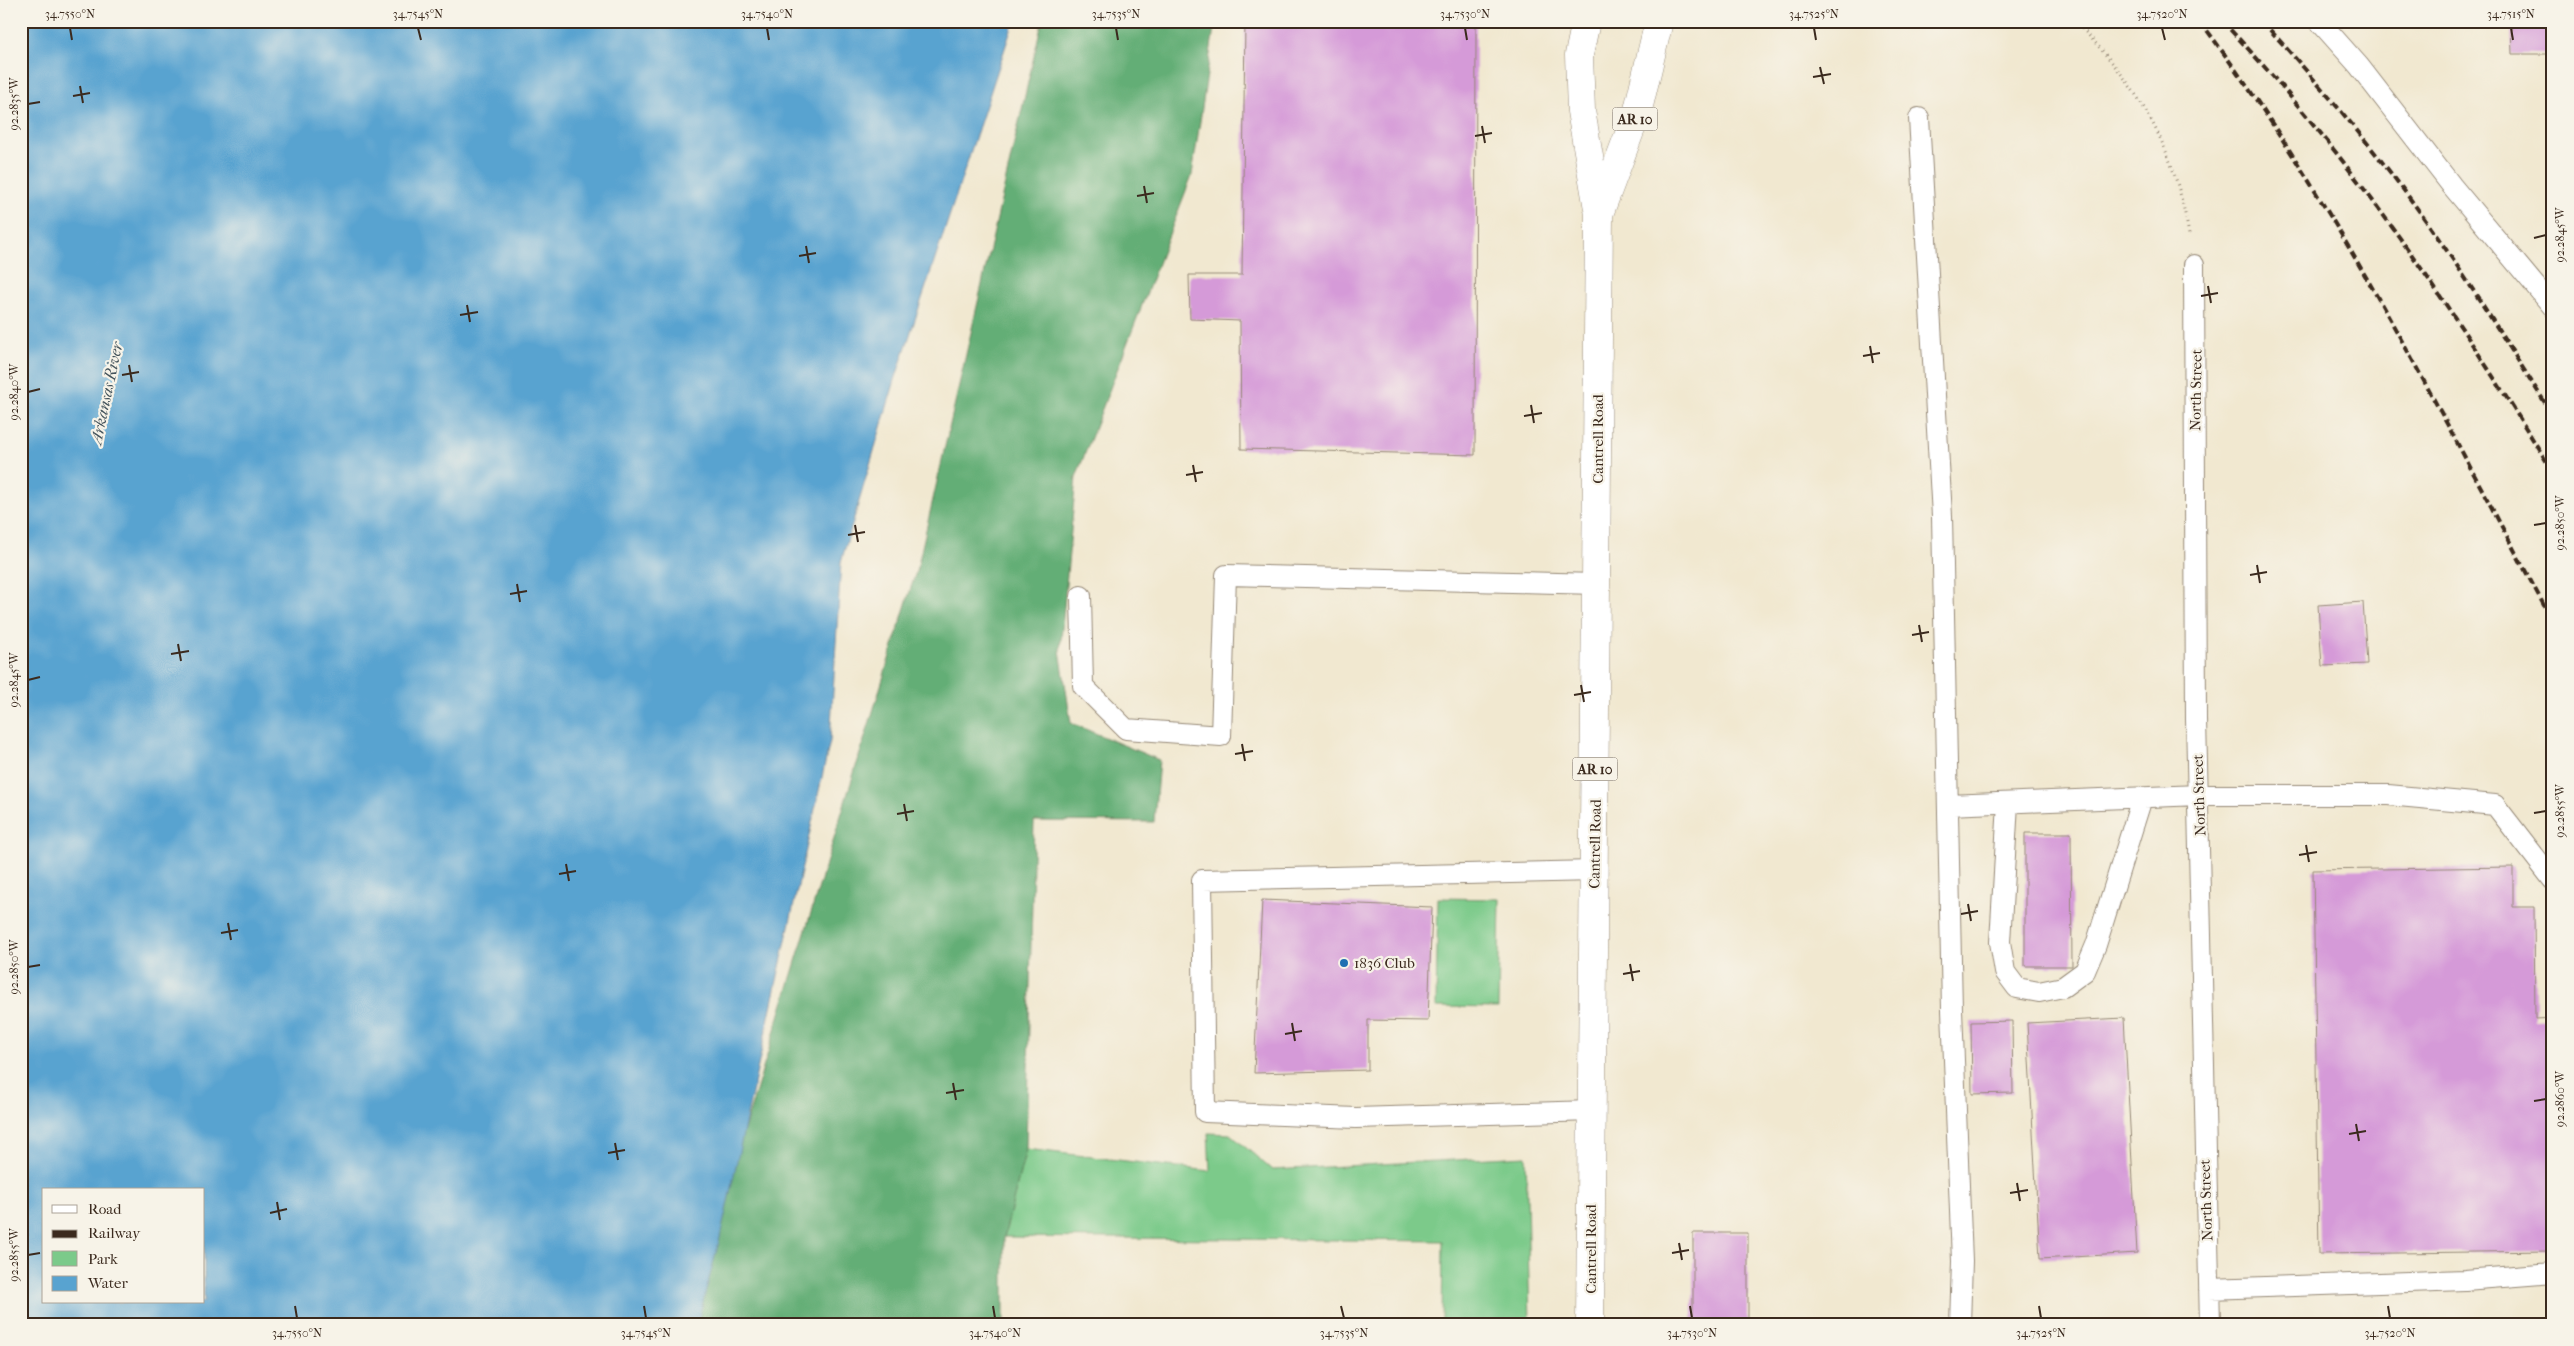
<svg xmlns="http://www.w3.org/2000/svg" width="2574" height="1346" viewBox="0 0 2574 1346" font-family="'IM FELL French Canon',serif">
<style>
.green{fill:#7bca8a;stroke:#5b7a54}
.forest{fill:#64ae76;stroke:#506c4a}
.water{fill:#58a3d0;stroke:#4a6677;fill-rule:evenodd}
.building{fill:#d59ad8}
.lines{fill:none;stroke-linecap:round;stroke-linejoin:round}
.service-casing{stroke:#968977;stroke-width:22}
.primary-casing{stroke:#968977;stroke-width:29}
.path{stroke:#968977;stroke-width:3;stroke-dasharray:1 4;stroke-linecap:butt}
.service{stroke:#fff;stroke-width:20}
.primary{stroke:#fff;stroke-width:28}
.rail{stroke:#3b2a1e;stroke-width:4;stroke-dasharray:8 4;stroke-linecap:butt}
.ticks{fill:none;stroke:#3b2a1e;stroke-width:2}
.poi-dot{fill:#1f6fb2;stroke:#f7f3e8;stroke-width:2}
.labels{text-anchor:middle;stroke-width:4.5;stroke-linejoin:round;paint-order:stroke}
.shield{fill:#f7f3e8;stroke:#73665b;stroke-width:1}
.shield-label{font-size:14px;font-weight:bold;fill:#3b2a1e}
.street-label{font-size:15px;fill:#3b2a1e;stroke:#f7f3e8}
.poi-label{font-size:15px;fill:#3b2a1e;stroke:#f7f3e8;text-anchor:start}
.water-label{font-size:16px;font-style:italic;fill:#45545c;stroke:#f7f3e8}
.neatline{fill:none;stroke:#3b2a1e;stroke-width:2}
.ticks-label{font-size:12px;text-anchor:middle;fill:#3b2a1e}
</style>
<rect width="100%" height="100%" fill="#f7f3e8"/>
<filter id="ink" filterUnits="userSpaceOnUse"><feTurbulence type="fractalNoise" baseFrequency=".02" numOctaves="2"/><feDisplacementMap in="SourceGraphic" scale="10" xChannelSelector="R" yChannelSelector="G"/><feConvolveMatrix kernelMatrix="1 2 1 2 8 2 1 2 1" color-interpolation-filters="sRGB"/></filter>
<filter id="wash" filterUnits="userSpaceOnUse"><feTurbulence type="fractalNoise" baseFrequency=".0096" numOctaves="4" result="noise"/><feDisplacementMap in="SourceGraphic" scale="20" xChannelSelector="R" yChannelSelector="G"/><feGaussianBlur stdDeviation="1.12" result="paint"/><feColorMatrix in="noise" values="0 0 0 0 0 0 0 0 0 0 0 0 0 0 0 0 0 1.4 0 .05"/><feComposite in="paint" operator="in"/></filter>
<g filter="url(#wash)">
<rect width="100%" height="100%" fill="#f1e8d0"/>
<!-- green -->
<path class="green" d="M 1438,898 L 1500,899 L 1498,1008 L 1436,1007 Z
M 1208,1133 L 1230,1134 L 1272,1170 L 1526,1156 L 1530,1325 L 1442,1325 L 1443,1241 L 1004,1237 L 1026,1149 L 1210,1171 Z"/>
<!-- forest -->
<path class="forest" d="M 1042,21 L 1215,21 L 1192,175 L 1076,477 L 1060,650 L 1071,723 L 1159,760 L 1154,822 L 1034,821 L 1026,1149 L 1004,1237 L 1004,1325 L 684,1325 L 918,565 Z"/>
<!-- water -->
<path class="water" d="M 21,21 L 1014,21 L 895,380 L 841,562 L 830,741 L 720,1238 L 697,1325 L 21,1325 ZM 44,1190 L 204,1190 L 204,1302 L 44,1302 Z"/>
<g id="blocks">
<!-- building -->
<path class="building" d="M 1245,21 L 1476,21 L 1475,455 L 1241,449 L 1240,321 L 1190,319 L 1189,275 L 1242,275 Z
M 2511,21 L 2553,21 L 2553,54 L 2512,54 Z
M 2363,602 L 2367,664 L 2322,666 L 2318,605 Z
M 2025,833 L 2071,833 L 2072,966 L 2025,966 Z
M 2513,867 L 2513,907 L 2534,907 L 2535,1019 L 2553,1018 L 2553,1251 L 2319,1254 L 2313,870 Z
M 1262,900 L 1432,907 L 1428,1021 L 1368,1020 L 1368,1070 L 1254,1073 Z
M 2124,1018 L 2137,1253 L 2040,1259 L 2027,1023 Z
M 2012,1021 L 2013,1093 L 1972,1094 L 1971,1022 Z
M 1693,1233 L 1748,1233 L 1748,1325 L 1693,1325 Z"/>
</g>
</g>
<g filter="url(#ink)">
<use href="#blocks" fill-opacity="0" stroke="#968977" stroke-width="1"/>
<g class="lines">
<defs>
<path id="service" d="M 2319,21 L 2359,66 L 2452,186 L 2553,307
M 1919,118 L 1942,516 L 1952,1010 L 1962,1261 L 1960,1325
M 2194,265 L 2196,719 L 2210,1325
M 1081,596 L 1083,686 L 1126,729 L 1221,736 L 1226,575 L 1597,584
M 2008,803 L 2000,942 L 2005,972 L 2017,988 L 2039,992 L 2063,987 L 2085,971 L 2096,945 L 2142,798
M 1948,805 L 2199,795 L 2388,795 L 2495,805 L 2553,880
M 1592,1111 L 1356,1118 L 1205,1112 L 1202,880 L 1595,871
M 2209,1289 L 2465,1280 L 2553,1273"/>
<path id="primary" d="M 1586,21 L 1579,55 L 1581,111 L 1599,214 L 1590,1325
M 1599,214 L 1638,110 L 1659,21"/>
</defs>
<!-- service casing -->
<use href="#service" class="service-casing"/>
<!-- primary casing -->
<use href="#primary" class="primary-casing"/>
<!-- path -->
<path class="path" d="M 2075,21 C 2138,86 2174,144 2189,235"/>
<!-- service -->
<use href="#service" class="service"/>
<!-- primary -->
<use href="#primary" class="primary"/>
<!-- rail -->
<path class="rail" d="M 2200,21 C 2340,207 2442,418 2553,622
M 2222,21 C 2352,156 2455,313 2553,472
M 2262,21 C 2319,84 2375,149 2424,218 C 2470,282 2510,349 2553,415"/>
</g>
</g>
<!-- ticks -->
<path class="ticks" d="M 70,28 L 72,40M 418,28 L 421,40M 767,28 L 769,40M 1116,28 L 1118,40M 1465,28 L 1467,40M 1814,28 L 1816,40M 2162,28 L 2165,40M 2511,28 L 2513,40M 1820,67 L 1824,84M 1813,77 L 1831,74M 80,86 L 83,103M 73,96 L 90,93M 28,104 L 40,102M 1482,126 L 1485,143M 1475,136 L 1492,133M 1144,186 L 1147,203M 1137,196 L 1154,193M 2534,238 L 2546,235M 806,246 L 809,263M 799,256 L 816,253M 2208,286 L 2211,303M 2201,296 L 2218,293M 467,305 L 470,322M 460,315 L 478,312M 1870,346 L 1873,363M 1863,356 L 1880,353M 129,365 L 132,382M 122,375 L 139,372M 28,392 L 40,389M 1531,405 L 1534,423M 1524,416 L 1542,413M 1193,465 L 1196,482M 1186,475 L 1203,472M 855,525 L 858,542M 2534,525 L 2546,523M 848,535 L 865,532M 2257,565 L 2260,583M 2250,575 L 2267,572M 517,584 L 520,602M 510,594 L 527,591M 1919,625 L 1922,642M 1912,635 L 1929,632M 178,644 L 181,661M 171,654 L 189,651M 28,680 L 40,677M 1581,685 L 1584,702M 1574,695 L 1591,692M 1242,744 L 1245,761M 1235,754 L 1253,751M 904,804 L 907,821M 2534,813 L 2546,811M 897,814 L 914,811M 2306,845 L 2309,862M 2299,855 L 2317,852M 566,864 L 569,881M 559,874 L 576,871M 1968,904 L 1971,921M 1961,914 L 1978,911M 228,923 L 231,940M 221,933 L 238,930M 1630,964 L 1633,981M 28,967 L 40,965M 1623,974 L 1640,971M 1292,1023 L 1295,1041M 1285,1034 L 1302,1031M 953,1083 L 956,1100M 946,1093 L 964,1090M 2534,1101 L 2546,1099M 2356,1124 L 2359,1141M 2349,1134 L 2366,1131M 615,1143 L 618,1160M 608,1153 L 625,1150M 2017,1183 L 2020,1201M 2010,1193 L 2028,1190M 277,1202 L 280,1220M 270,1213 L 287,1209M 1679,1243 L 1682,1260M 1672,1253 L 1689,1250M 28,1255 L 40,1253M 295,1306 L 297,1318M 644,1306 L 646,1318M 993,1306 L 995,1318M 1341,1306 L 1344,1318M 1690,1306 L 1692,1318M 2039,1306 L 2041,1318M 2388,1306 L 2390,1318"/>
<!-- markers -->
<circle class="poi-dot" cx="1344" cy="963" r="5"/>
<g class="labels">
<!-- shield labels -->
<g class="shield">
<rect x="1612.5" y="107.5" width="45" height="23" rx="4"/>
<rect x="1572.5" y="757.5" width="45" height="23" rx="4"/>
</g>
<g class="shield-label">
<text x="1635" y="124">AR 10</text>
<text x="1595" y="774">AR 10</text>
</g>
<!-- street labels -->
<g class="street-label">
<text transform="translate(2196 390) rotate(-89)" y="5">North Street</text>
<text transform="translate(1598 439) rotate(-90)" y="5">Cantrell Road</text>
<text transform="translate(2199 795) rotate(-92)" y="5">North Street</text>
<text transform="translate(1595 844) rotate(-89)" y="5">Cantrell Road</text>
<text transform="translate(2206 1200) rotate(-92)" y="5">North Street</text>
<text transform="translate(1591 1249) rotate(-90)" y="5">Cantrell Road</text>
</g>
<!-- poi labels -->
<g class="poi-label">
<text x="1354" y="968">1836 Club</text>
</g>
<!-- water labels -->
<g class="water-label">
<text transform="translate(106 393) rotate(-78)" y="6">Arkansas River</text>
</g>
</g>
<!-- margin -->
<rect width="2574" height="1346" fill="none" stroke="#f7f3e8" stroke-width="55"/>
<!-- legend -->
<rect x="42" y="1188" width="162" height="115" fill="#f7f3e8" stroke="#aca397"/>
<rect x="52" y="1205" width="25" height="8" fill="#ffffff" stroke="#aca397"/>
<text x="88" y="1214" font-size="15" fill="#3b2a1e">Road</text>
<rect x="52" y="1230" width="25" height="8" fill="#3b2a1e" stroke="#aca397"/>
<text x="88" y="1238" font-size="15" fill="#3b2a1e">Railway</text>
<rect x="52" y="1251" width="25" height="15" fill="#7bca8a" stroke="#aca397"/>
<text x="88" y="1264" font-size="15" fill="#3b2a1e">Park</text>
<rect x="52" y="1276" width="25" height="15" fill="#58a3d0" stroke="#aca397"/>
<text x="88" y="1288" font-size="15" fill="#3b2a1e">Water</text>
<rect x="28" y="28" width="2518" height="1290" class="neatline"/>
<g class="ticks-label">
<text x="70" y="18">34.7550°N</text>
<text x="418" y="18">34.7545°N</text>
<text x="767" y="18">34.7540°N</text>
<text x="1116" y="18">34.7535°N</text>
<text x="1465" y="18">34.7530°N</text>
<text x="1814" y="18">34.7525°N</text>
<text x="2162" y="18">34.7520°N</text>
<text x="2511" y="18">34.7515°N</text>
<text transform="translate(14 104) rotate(-90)" y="4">92.2835°W</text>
<text transform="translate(2560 235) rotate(-90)" y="4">92.2845°W</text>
<text transform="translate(14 392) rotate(-90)" y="4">92.2840°W</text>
<text transform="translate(2560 523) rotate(-90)" y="4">92.2850°W</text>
<text transform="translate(14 680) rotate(-90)" y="4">92.2845°W</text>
<text transform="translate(2560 811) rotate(-90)" y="4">92.2855°W</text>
<text transform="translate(14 967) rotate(-90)" y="4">92.2850°W</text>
<text transform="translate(2560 1099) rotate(-90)" y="4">92.2860°W</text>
<text transform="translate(14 1255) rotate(-90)" y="4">92.2855°W</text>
<text x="297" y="1337">34.7550°N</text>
<text x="646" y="1337">34.7545°N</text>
<text x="995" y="1337">34.7540°N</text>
<text x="1344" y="1337">34.7535°N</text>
<text x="1692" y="1337">34.7530°N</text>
<text x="2041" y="1337">34.7525°N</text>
<text x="2390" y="1337">34.7520°N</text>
</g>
</svg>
